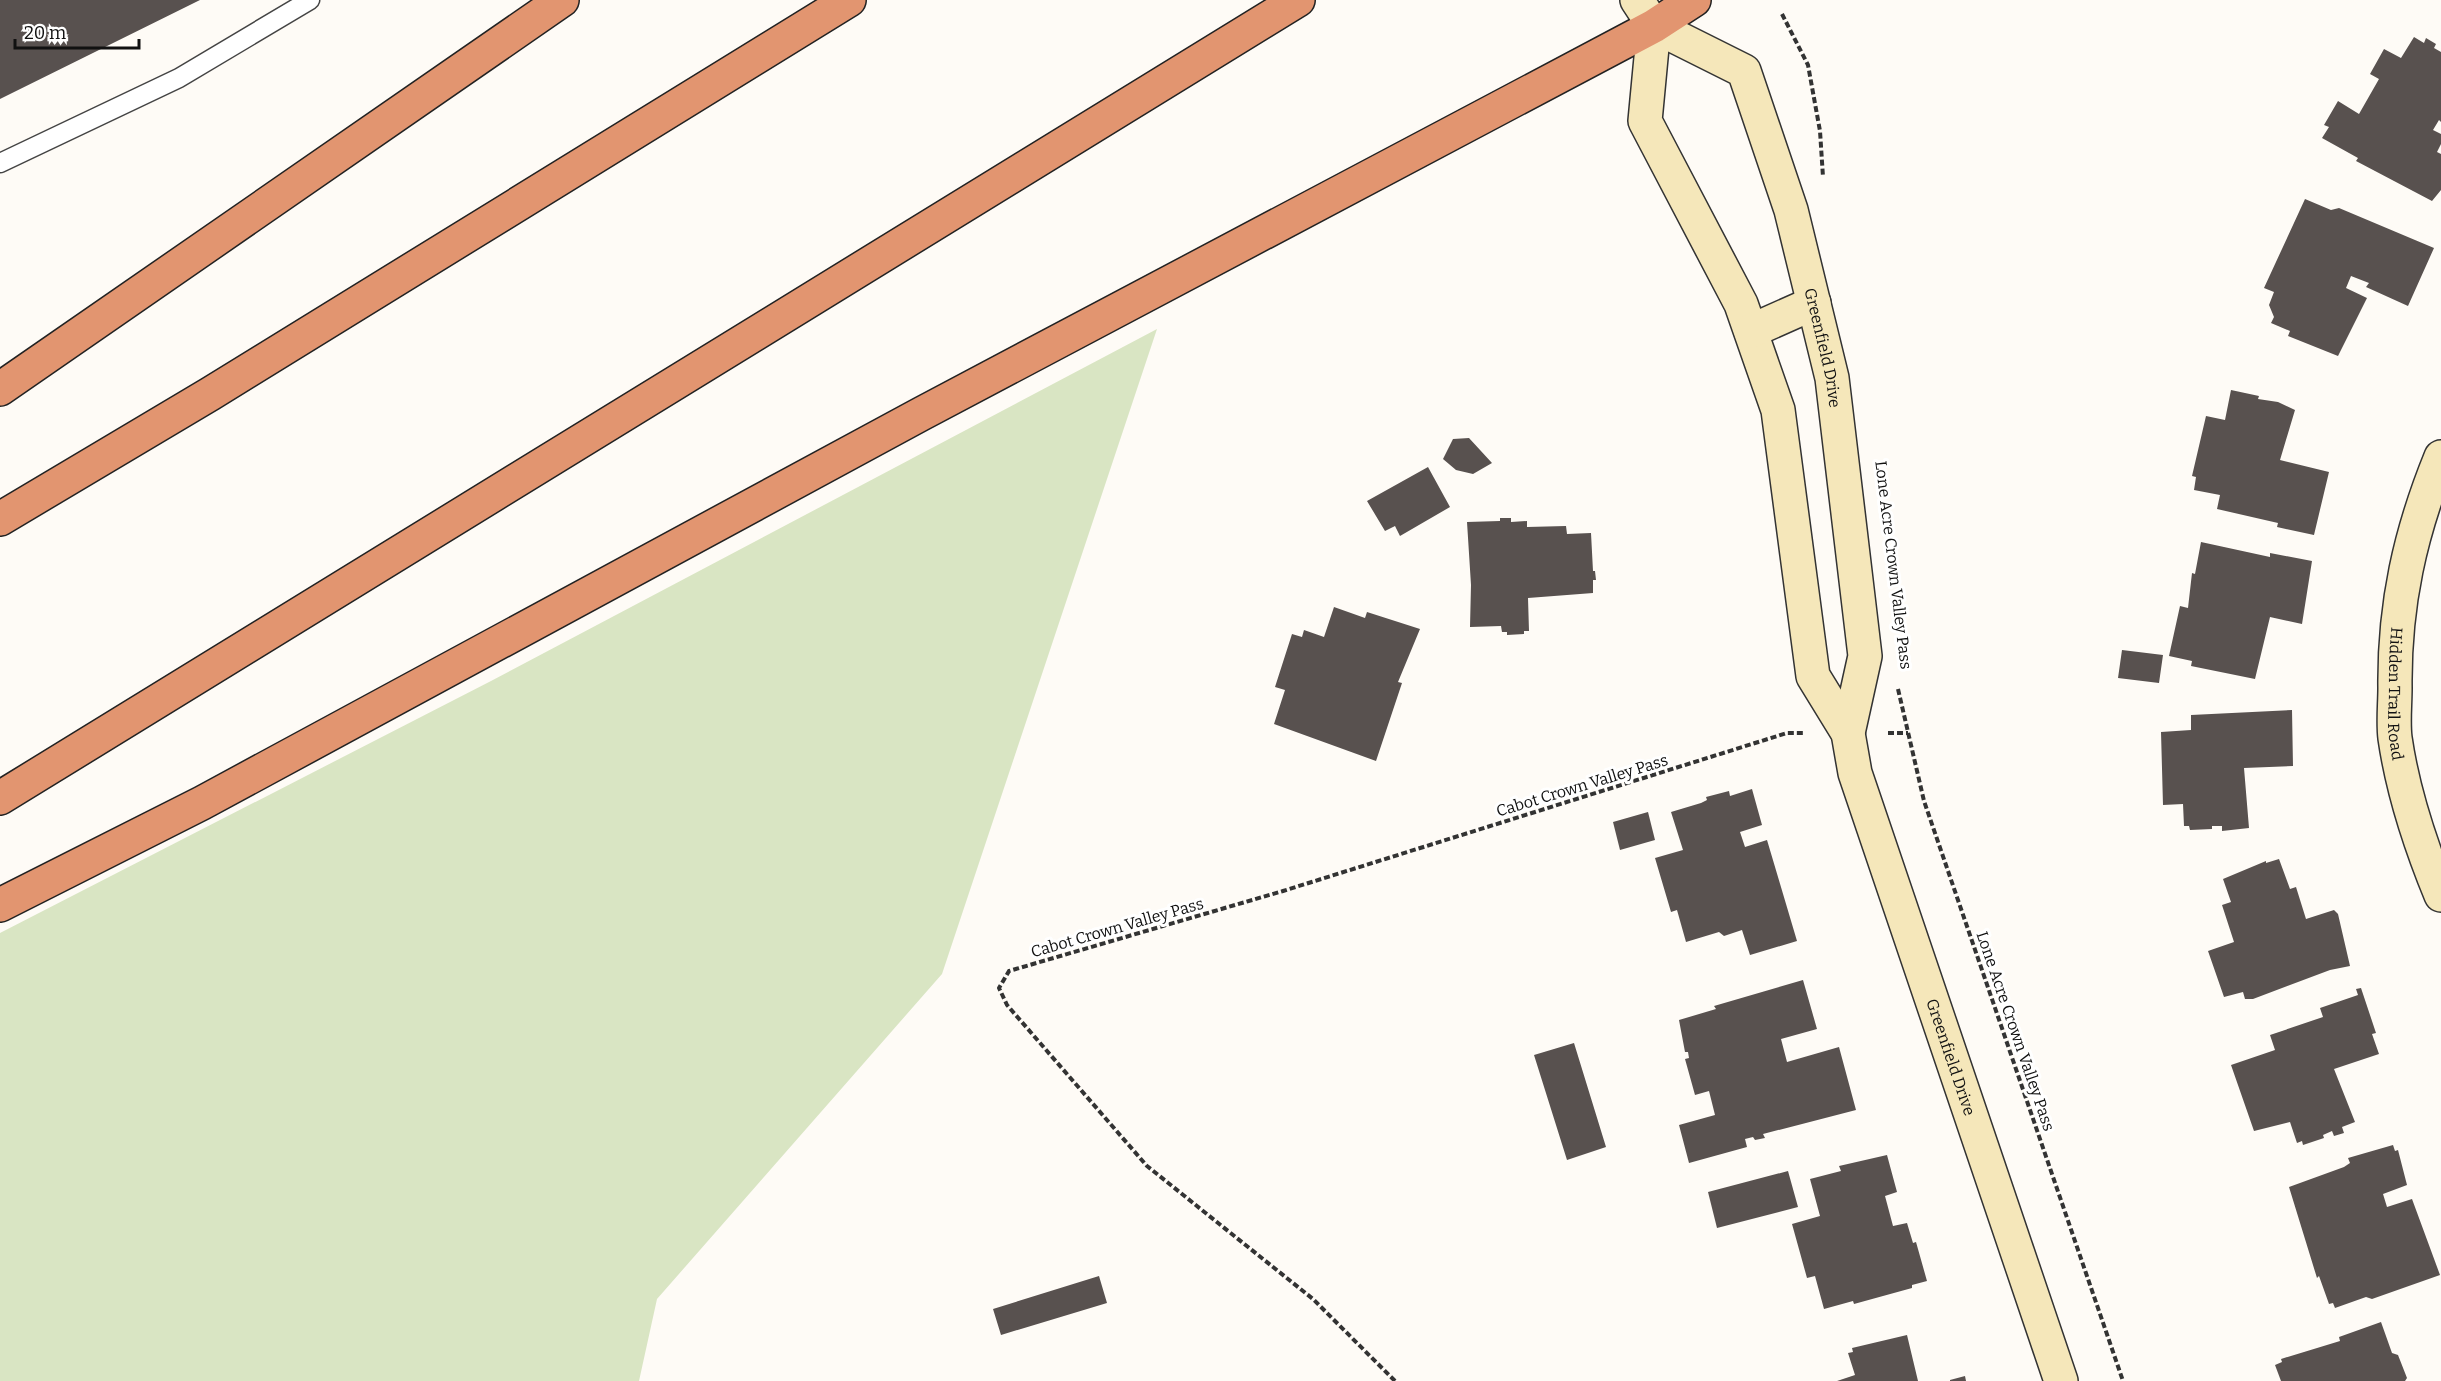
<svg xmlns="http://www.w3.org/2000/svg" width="2441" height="1381" viewBox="0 0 2441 1381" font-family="Bitter,serif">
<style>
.green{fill:#d9e5c3}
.building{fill:#58514f}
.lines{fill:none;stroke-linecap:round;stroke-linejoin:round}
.lane-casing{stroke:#444;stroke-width:21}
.secondary-casing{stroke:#333;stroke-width:36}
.highway-casing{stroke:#222;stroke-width:36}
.path{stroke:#333;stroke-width:4;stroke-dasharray:6 3;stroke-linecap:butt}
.lane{stroke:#fff;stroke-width:18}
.secondary{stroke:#f5e7ba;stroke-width:33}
.highway{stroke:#e29570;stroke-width:33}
.labels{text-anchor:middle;stroke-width:6;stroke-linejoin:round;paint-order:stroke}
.street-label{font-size:16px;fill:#111;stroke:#fff}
</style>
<rect width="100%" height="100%" fill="#fefbf6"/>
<!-- green -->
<path class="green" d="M 1157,329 L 942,974 L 657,1299 L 639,1381 L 0,1381 L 0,933 L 491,681 Z"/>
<!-- building -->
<path class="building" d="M 0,0 L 200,0 L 0,99 Z
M 2414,37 L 2424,43 L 2426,38 L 2436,44 L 2434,48 L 2441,52 L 2441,122 L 2439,120 L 2433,130 L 2441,134 L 2441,144 L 2437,152 L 2441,154 L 2441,190 L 2432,201 L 2356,161 L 2358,158 L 2322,138 L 2329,127 L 2324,125 L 2338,101 L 2359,114 L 2379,79 L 2370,74 L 2384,49 L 2401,58 Z
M 2305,199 L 2331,210 L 2339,208 L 2434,248 L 2408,306 L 2366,287 L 2369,283 L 2351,276 L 2346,288 L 2367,298 L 2338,356 L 2288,336 L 2290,331 L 2271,323 L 2274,317 L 2269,305 L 2274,292 L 2264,288 Z
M 2231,390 L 2259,396 L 2258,399 L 2278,402 L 2295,410 L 2280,460 L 2329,472 L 2314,535 L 2277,527 L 2278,523 L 2217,509 L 2220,495 L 2194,490 L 2196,477 L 2192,476 L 2206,416 L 2225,420 Z
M 1469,438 L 1492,463 L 1473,474 L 1456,470 L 1443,459 L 1453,439 Z
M 1428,467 L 1450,507 L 1400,536 L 1395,526 L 1385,531 L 1367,501 Z
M 1500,518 L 1511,518 L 1511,522 L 1527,521 L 1527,527 L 1566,526 L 1567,534 L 1591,533 L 1593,571 L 1595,571 L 1596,580 L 1593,580 L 1593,593 L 1528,598 L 1529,631 L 1524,631 L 1524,634 L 1507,635 L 1507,632 L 1502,632 L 1501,626 L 1470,627 L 1471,585 L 1467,522 L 1500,521 Z
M 2201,542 L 2270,557 L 2270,553 L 2312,561 L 2302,624 L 2270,617 L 2255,679 L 2191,666 L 2192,661 L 2169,656 L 2180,606 L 2188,608 L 2192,573 L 2195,574 Z
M 1334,607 L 1365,618 L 1367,612 L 1420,629 L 1398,682 L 1402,683 L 1376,761 L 1274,724 L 1285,690 L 1275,687 L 1292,634 L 1302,637 L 1304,630 L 1324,637 Z
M 2122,650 L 2163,655 L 2159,683 L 2118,678 Z
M 2292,710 L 2293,766 L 2244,768 L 2249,828 L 2222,831 L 2222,826 L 2212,826 L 2212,829 L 2190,830 L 2189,826 L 2184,826 L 2183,804 L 2163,805 L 2161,732 L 2191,730 L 2191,715 Z
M 1752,789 L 1762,825 L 1740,832 L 1745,847 L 1767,840 L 1797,941 L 1750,955 L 1742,930 L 1724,936 L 1719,932 L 1686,942 L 1677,910 L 1671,912 L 1655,858 L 1683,850 L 1671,812 L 1701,803 L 1707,800 L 1706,797 L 1729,791 L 1730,796 Z
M 1648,812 L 1655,840 L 1620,850 L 1613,822 Z
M 2279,859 L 2290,889 L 2296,887 L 2306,919 L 2334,910 L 2338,914 L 2350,966 L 2330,970 L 2253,999 L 2245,999 L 2243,992 L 2224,997 L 2208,951 L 2234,942 L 2222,905 L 2231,902 L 2223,879 L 2266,861 L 2266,863 Z
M 1803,980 L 1817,1029 L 1781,1039 L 1787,1062 L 1839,1047 L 1856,1110 L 1763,1134 L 1765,1138 L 1755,1140 L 1753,1137 L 1745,1139 L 1747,1147 L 1689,1163 L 1679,1125 L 1715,1115 L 1709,1091 L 1695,1095 L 1685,1059 L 1689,1058 L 1688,1052 L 1685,1052 L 1679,1020 L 1716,1009 L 1714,1006 Z
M 2361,988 L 2376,1033 L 2372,1034 L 2379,1054 L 2334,1069 L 2355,1122 L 2342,1127 L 2344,1133 L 2334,1136 L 2332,1131 L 2323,1135 L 2324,1138 L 2303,1145 L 2302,1141 L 2297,1143 L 2290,1122 L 2254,1131 L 2231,1065 L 2275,1050 L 2270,1035 L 2323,1017 L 2320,1008 L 2358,995 L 2356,989 Z
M 1574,1043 L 1606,1147 L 1567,1160 L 1534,1055 Z
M 2393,1145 L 2395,1151 L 2398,1150 L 2407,1185 L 2383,1194 L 2387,1207 L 2412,1199 L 2440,1275 L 2372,1299 L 2366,1297 L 2335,1308 L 2333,1303 L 2329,1304 L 2319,1276 L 2317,1278 L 2289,1187 L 2344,1167 L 2350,1163 L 2348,1158 Z
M 1887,1155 L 1897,1192 L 1885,1196 L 1893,1226 L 1907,1223 L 1913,1243 L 1916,1242 L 1927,1281 L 1912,1285 L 1912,1288 L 1854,1304 L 1853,1301 L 1824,1309 L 1815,1276 L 1807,1278 L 1792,1224 L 1820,1216 L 1810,1179 L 1841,1171 L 1839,1166 Z
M 1788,1171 L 1798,1207 L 1717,1228 L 1708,1192 Z
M 1099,1276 L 1107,1303 L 1001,1335 L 993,1309 Z
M 2381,1322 L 2392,1353 L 2398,1355 L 2407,1378 L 2405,1381 L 2281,1381 L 2275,1365 L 2282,1362 L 2281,1359 L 2340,1341 L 2339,1337 Z
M 1907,1335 L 1918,1381 L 1837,1381 L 1855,1375 L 1848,1353 L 1853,1352 L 1852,1348 Z
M 1965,1376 L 1966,1381 L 1950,1381 L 1950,1380 Z"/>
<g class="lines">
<defs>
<path id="lane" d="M 0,163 L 179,78 L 310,0"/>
<g id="secondary">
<path id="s1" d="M 1637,0 L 1654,26 L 1744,71 L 1791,210 L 1832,378 L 1865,656 L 1848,733"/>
<path id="s2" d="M 1654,26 L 1645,121 L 1741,304 L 1778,410 L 1813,676 L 1848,733 L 1855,773 L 2061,1381"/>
<path d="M 1751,331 L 1814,303"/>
<path id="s3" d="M 2441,457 C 2410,533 2394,605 2395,688 C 2395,704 2393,722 2395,738 C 2403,793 2420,844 2441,895"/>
</g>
<path id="highway" d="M 0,389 L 562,0
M 0,519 L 210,394 L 849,0
M 0,798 L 1298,0
M 0,905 L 202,803 L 921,414 L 1654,26 L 1694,0"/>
</defs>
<!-- lane casing -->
<use href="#lane" class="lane-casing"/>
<!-- secondary casing -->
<use href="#secondary" class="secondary-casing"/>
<!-- highway casing -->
<use href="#highway" class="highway-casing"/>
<!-- path -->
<path class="path" d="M 1782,14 L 1808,65 L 1820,131 L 1823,177
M 1898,689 L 1924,801 L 2123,1381
M 1888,733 L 1908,733
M 1395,1381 L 1313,1299 L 1147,1166 L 1007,1005 L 999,988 L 1009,971 L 1283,891 L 1787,733 L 1803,733"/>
<!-- lane -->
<use href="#lane" class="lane"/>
<!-- secondary -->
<use href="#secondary" class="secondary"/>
<!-- highway -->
<use href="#highway" class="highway"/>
</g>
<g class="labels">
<!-- street labels -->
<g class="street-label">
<text dy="6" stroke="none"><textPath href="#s1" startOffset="420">Greenfield Drive</textPath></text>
<text transform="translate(1894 565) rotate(83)" y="6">Lone Acre Crown Valley Pass</text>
<text dy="6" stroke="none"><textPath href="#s3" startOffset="243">Hidden Trail Road</textPath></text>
<text transform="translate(1582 785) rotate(-17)" y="6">Cabot Crown Valley Pass</text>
<text transform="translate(1117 927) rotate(-16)" y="6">Cabot Crown Valley Pass</text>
<text transform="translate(2016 1031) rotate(71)" y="6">Lone Acre Crown Valley Pass</text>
<text dy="6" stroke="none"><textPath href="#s2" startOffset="1090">Greenfield Drive</textPath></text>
</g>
</g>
<!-- scale -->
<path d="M15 39v9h124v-9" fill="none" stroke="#111111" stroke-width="3"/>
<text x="24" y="39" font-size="18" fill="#111111" stroke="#ffffff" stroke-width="4.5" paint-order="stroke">20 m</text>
</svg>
